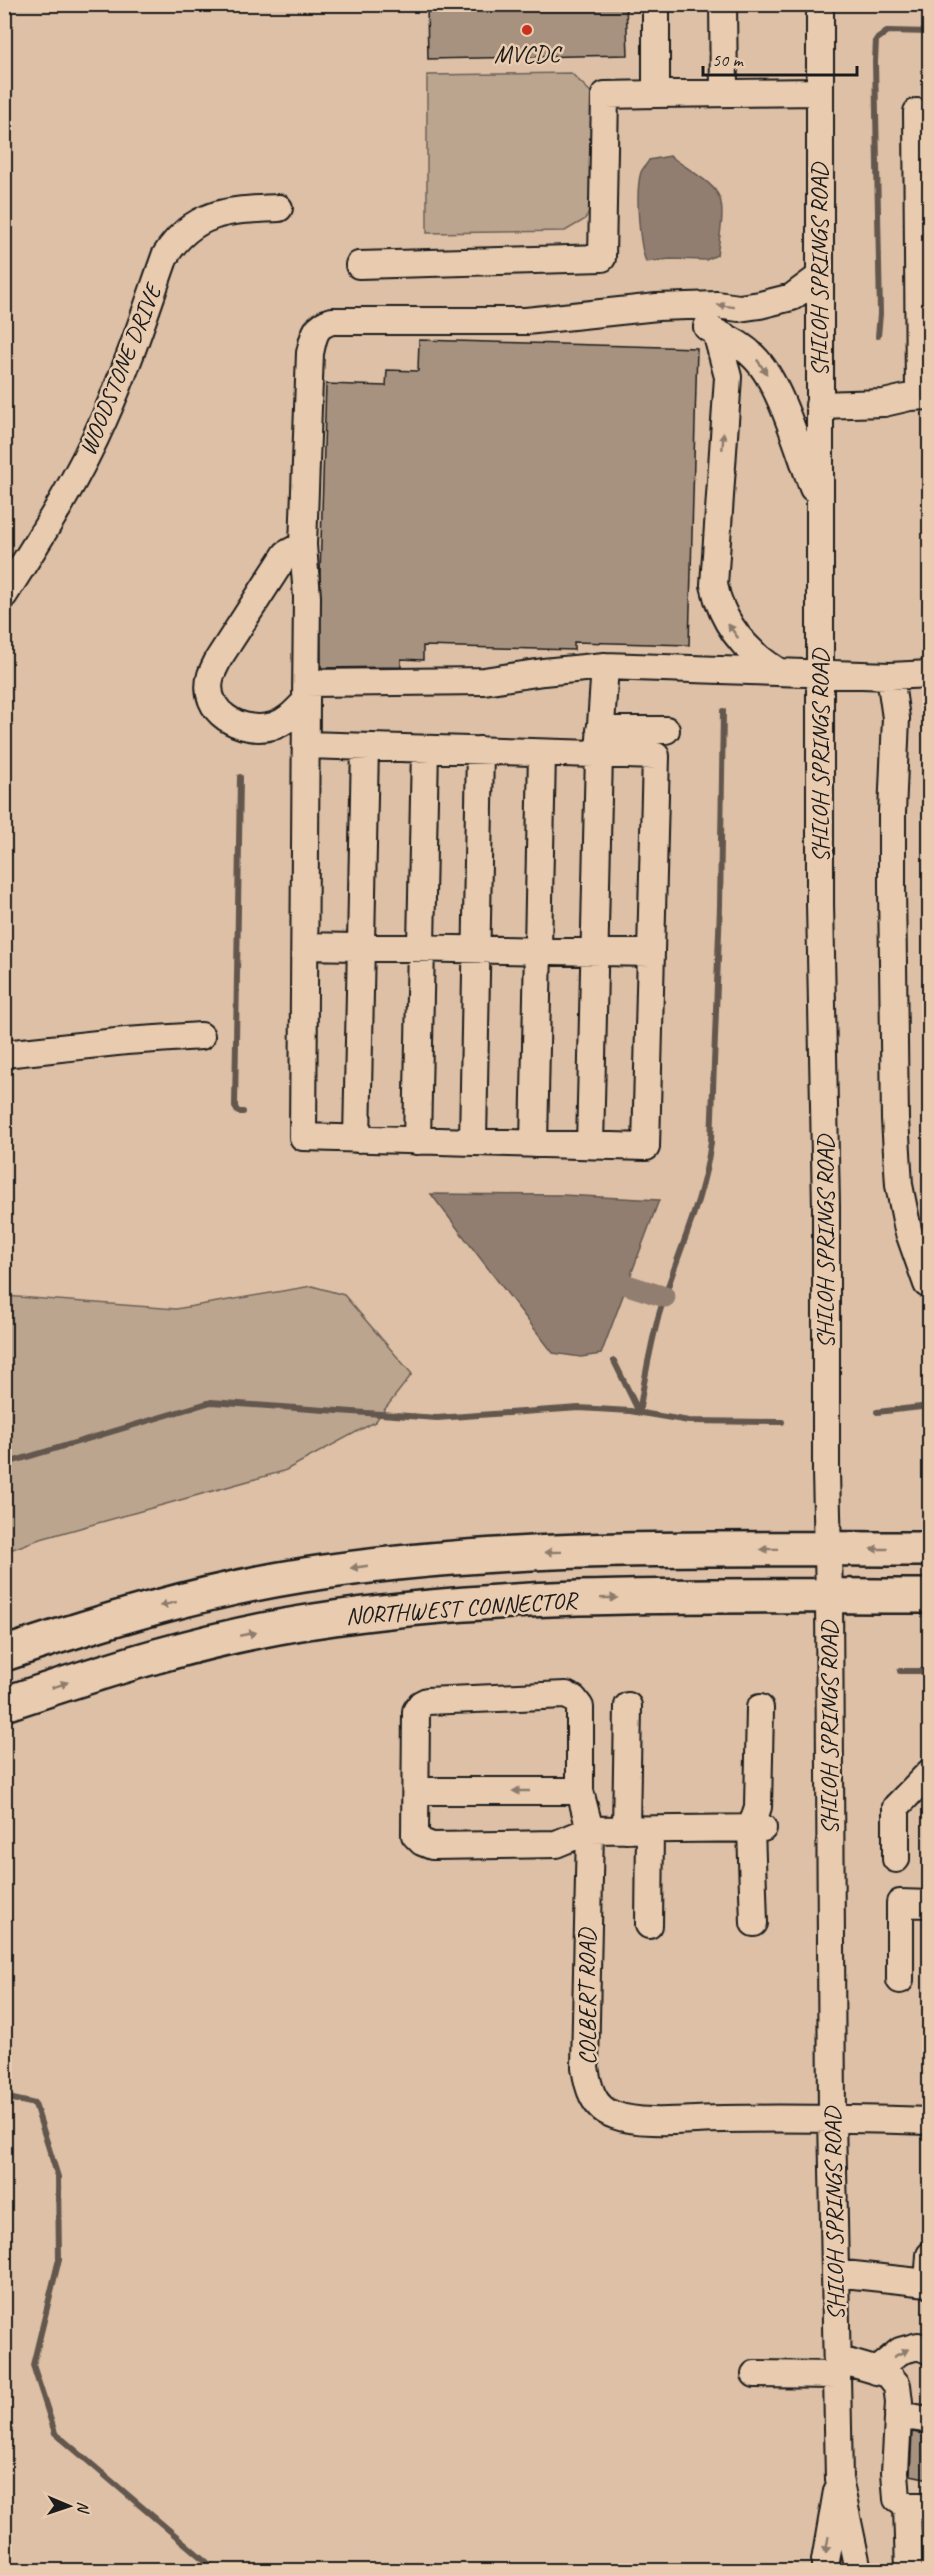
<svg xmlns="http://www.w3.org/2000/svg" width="934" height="2575" viewBox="0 0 934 2575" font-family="Caveat,sans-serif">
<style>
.green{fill:#bca58f;stroke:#6c6056;stroke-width:1.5}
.water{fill:#917e70;stroke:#62574e;stroke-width:1.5}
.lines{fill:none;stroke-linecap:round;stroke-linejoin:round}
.stream{stroke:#62574e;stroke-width:6}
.canal{stroke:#917e70;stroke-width:21}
.building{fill:#a79280;stroke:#1c1c1c;stroke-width:1.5}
.minor-casing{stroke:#1c1c1c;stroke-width:30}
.highway-casing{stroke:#1c1c1c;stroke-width:38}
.minor{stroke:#e9cbaf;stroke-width:26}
.highway{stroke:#e9cbaf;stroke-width:33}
.oneway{fill:#8d7c6d}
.poi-dot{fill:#c8321e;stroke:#e9cbaf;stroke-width:2}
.labels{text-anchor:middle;stroke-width:5;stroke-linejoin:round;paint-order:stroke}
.poi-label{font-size:24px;fill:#1c1c1c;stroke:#e9cbaf}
.street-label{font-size:24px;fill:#1c1c1c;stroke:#e9cbaf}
</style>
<rect width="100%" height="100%" fill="#ddc0a6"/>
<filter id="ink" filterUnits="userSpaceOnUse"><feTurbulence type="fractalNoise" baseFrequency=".0167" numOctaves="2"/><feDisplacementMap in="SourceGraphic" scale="12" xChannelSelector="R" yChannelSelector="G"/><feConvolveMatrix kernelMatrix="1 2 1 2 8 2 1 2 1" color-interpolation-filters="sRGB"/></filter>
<g filter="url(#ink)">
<!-- green -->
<path class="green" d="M 571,73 L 598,99 L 593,207 L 584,220 L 565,231 L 427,233 L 427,75 Z
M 312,1286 L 344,1295 L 412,1374 L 375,1422 L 284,1471 L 37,1540 L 5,1552 L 5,1296 L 176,1309 Z"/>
<!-- water -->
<path class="water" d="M 670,156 C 724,194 728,187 717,255 L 706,260 L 670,259 L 646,262 C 639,243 635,191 641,172 C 643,168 647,164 649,160 Z
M 431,1194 L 562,1195 L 659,1200 L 601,1354 L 581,1357 L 553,1353 Z"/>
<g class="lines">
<!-- stream -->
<path class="stream" d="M 878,336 L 880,314 L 875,62 L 876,40 L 888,31 L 930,32
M 240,777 L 235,1107 L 238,1112 L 243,1112
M 614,1361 L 639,1412
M 877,1412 L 930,1406
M 639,1413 C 644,1381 650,1349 658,1318 C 675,1258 703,1204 711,1142 L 720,906 L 723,711
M 4,1464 L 211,1402 L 437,1418 L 579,1408 L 630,1411 L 689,1421 L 782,1422
M 900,1671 L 930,1671
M 4,2097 L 35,2104 L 58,2177 L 59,2259 L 33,2365 L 55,2433 L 216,2570"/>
<!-- canal -->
<path class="canal" d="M 618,1282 L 665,1297"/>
</g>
<!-- building -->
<path class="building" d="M 427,4 L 626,4 L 628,55 L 428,59 Z
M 419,340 L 697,348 L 689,645 L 574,642 L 574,650 L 423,646 L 423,660 L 401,659 L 401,667 L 321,668 L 320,574 L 326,384 L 386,386 L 387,370 L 418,371 Z
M 912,2432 L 930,2435 L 930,2479 L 910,2475 Z"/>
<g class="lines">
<defs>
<path id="minor" d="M 656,4 L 656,94 L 820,92
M 723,4 L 724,93
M 820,4 L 820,904 L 826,1206 L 826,1472 L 829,1596 L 832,2117 L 839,2479 L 858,2570
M 917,112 L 919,396
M 359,265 L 602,258 L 605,95 L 656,94
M 707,327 C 723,337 741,343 754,357 C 781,383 799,452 813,488
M 716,332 L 728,377 L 714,585 C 722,622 744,650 776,670
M 819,405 L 884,403 L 910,397 L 930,396
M 303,545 L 286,554 L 219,658 C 216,664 213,670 211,675 C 200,712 242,735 273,726 C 287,722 296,711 306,701 L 307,597 L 303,545 L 310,353 C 314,336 314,326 332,321 L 526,321 L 657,307 L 717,305 L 739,308 L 760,305 L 792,297 L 819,277
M 4,595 C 40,538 77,481 104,419 C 128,366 146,310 165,256 C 194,210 230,210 279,208
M 890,676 L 896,718 L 892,813 L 892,886 L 895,1119 L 899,1185 L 908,1230 L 927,1284 L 930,1283
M 307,683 L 484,681 L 543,672 L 605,666 L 890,676 L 930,674
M 306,701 L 303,1137 L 646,1147 L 656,756 L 307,745
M 600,730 L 666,730
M 305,946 L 651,953
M 4,1054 L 126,1041 L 201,1036
M 357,1139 L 365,747
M 417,1141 L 425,749
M 473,1142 L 480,750
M 534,1144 L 542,753
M 590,1145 L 599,754 L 605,666
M 416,1791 L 580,1791
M 763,1828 L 590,1830 L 556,1844 L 432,1846 L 422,1842 L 415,1835 L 416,1711 L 421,1704 L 427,1701 L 566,1695 L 574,1699 L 580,1707 L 580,1791 L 590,1830 L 585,2067 C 588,2087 593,2108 614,2115 C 643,2126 692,2119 724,2119 C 792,2118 861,2119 930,2121
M 626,1830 L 628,1706
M 896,1859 L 896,1807 L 930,1772
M 754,1923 L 751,1828 L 758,1807 L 760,1708
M 649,1925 L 650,1830
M 900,1980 L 900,1903 L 930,1904
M 835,2273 L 928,2283 L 930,2285
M 928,2283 L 930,2255
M 837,2359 L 888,2374 L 897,2385 L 899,2402 L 895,2472 L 897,2499 L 907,2506 L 930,2506
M 876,2371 L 900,2351 L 918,2346 L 930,2351
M 755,2374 L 837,2375
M 898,2415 L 930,2420
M 907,2506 L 909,2570
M 825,2570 L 825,2561 L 837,2491"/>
<path id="highway" d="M 4,1654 C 103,1621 202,1591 304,1575 C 510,1543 722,1549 930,1549
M 4,1704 C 106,1670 208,1637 314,1621 C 517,1590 724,1596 930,1596"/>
</defs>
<!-- minor casing -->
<use href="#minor" class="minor-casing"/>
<!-- highway casing -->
<use href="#highway" class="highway-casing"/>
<!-- minor -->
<use href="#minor" class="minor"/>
<!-- highway -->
<use href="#highway" class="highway"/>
</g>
<!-- one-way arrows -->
<defs><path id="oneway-solid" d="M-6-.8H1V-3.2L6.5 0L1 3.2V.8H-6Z" transform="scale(1.5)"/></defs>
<g class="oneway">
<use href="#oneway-solid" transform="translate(726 306) rotate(-173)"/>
<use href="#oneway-solid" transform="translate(762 367) rotate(56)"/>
<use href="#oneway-solid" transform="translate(723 441) rotate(-85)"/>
<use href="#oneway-solid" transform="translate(733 631) rotate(-126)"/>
<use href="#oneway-solid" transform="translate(769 1549) rotate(179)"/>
<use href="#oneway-solid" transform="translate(879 1549) rotate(180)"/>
<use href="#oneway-solid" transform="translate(553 1552) rotate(179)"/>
<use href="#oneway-solid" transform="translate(359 1567) rotate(172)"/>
<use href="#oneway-solid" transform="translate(609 1598) rotate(-1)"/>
<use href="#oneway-solid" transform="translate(168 1604) rotate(166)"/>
<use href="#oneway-solid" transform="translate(248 1634) rotate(-11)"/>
<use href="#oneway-solid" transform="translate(60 1685) rotate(-19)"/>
<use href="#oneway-solid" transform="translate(521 1791) rotate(-180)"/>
<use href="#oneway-solid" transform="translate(901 2353) rotate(-27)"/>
<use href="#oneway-solid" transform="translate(827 2545) rotate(100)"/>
</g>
</g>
<!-- markers -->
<circle class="poi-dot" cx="527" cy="30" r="6"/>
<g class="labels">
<!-- poi labels -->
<g class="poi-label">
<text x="527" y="62">MVCDC</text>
</g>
<!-- street labels -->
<g class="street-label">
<text transform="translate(819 270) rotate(-90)" y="8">SHILOH SPRINGS ROAD</text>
<text transform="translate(120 370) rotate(-68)" y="8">WOODSTONE DRIVE</text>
<text transform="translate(820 756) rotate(-90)" y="8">SHILOH SPRINGS ROAD</text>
<text transform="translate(825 1242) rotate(-90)" y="8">SHILOH SPRINGS ROAD</text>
<text transform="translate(461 1608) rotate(-4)" y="8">NORTHWEST CONNECTOR</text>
<text transform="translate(829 1728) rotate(-90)" y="8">SHILOH SPRINGS ROAD</text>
<text transform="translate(587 1997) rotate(-90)" y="8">COLBERT ROAD</text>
<text transform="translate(834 2214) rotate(-91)" y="8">SHILOH SPRINGS ROAD</text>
</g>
</g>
<!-- margin -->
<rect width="934" height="2575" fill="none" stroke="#e9cbaf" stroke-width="24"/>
<rect x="12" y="12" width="910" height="2551" fill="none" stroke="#1c1c1c" stroke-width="2" filter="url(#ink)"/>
<!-- north arrow -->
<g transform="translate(69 2506) rotate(92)" stroke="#e9cbaf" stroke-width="4.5" paint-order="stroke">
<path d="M0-4.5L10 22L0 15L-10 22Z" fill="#1c1c1c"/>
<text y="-9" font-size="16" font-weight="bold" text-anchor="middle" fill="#1c1c1c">N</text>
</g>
<!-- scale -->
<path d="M703 66v9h154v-9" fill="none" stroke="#1c1c1c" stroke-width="3"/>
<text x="712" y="66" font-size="18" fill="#1c1c1c" stroke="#e9cbaf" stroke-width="4.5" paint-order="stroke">50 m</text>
</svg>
